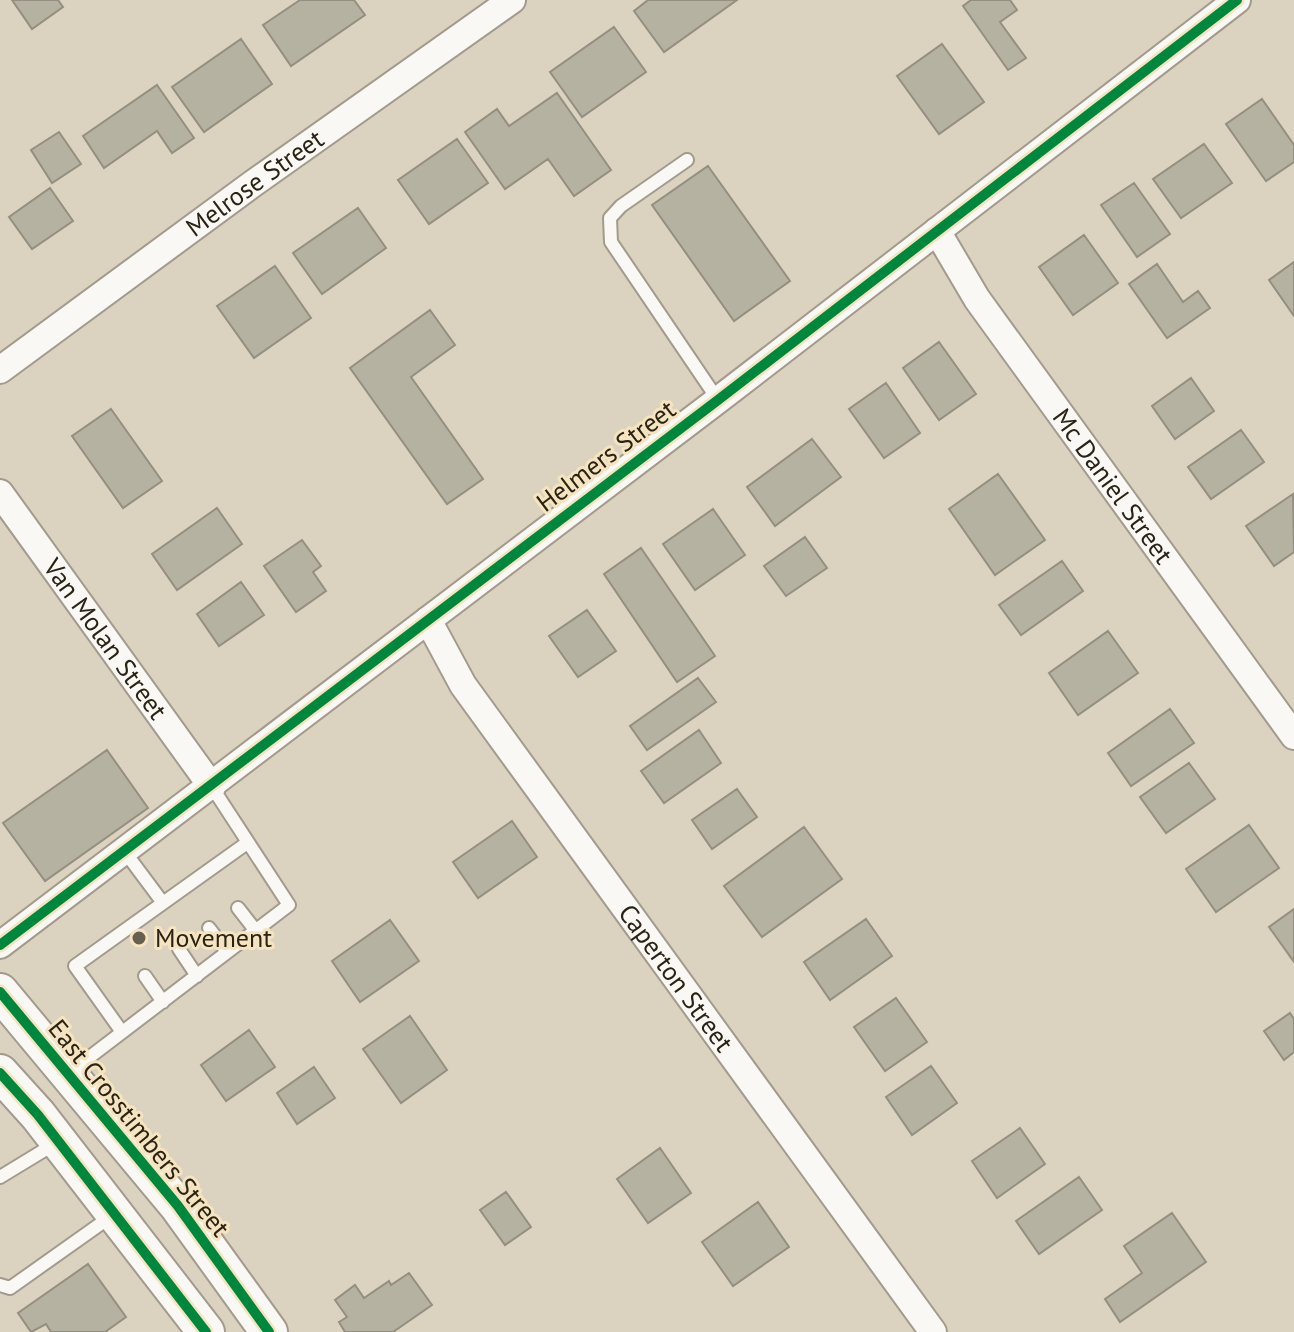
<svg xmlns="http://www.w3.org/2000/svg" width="1294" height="1332" viewBox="0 0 1294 1332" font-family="'PT Sans',sans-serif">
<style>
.building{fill:#b6b2a2;stroke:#948f80;stroke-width:2}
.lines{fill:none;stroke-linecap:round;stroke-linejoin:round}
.lane-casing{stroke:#a29a8c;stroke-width:16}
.street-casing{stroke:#a29a8c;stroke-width:30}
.secondary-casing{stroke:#a29a8c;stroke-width:40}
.lane{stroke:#faf8f5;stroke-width:12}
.street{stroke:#faf8f5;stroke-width:26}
.secondary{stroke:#faf8f5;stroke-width:36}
.cycleway-casing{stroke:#f5e4bf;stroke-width:15}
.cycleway{stroke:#00873e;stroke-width:10}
.poi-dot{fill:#676050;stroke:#f5e4bf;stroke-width:3}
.labels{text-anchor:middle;stroke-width:6;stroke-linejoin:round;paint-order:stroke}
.street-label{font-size:26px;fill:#292315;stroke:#f5e4bf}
.poi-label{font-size:26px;fill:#292315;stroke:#f5e4bf;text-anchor:start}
</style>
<rect width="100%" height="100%" fill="#dbd2bf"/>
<!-- building -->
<path class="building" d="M 12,0 L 58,0 L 63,7 L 32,29 Z
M 300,0 L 354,0 L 365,15 L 291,66 L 263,25 Z
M 648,0 L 737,0 L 664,52 L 634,11 Z
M 971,0 L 1010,0 L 1017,10 L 1000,22 L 1026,58 L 1008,70 L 963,6 Z
M 614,27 L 646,72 L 582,117 L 550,72 Z
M 241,39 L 272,84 L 204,132 L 172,87 Z
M 942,44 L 984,102 L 939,134 L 897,76 Z
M 157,85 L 194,138 L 172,153 L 157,131 L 104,168 L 83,136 Z
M 557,93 L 611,170 L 574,196 L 548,159 L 505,189 L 465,132 L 497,109 L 509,126 Z
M 1262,99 L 1294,145 L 1294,162 L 1266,181 L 1226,124 Z
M 59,132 L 81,164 L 52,183 L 31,150 Z
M 457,139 L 488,183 L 429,224 L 398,180 Z
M 1204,144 L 1232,183 L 1181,218 L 1153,179 Z
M 708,166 L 790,281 L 734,321 L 652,205 Z
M 1134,183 L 1170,234 L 1137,257 L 1101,205 Z
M 50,188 L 73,221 L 32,249 L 9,217 Z
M 358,208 L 386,248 L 322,294 L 293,253 Z
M 1084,235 L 1118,283 L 1073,315 L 1039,267 Z
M 1294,262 L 1294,316 L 1269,280 Z
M 1157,264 L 1183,302 L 1198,291 L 1210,308 L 1167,338 L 1129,284 Z
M 275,266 L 311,318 L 254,358 L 217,306 Z
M 430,310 L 455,345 L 411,377 L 483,479 L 447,504 L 350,368 Z
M 939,342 L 976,394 L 939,420 L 903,368 Z
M 1191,378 L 1214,411 L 1175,439 L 1152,406 Z
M 886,383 L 920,433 L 884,458 L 849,409 Z
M 111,409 L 162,481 L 123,508 L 72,436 Z
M 1241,430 L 1264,462 L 1211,499 L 1188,467 Z
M 812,439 L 841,477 L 775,526 L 747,487 Z
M 998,474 L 1045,540 L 995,575 L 949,509 Z
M 1293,494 L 1294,552 L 1274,566 L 1246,526 Z
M 217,508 L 242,544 L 177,590 L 152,554 Z
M 713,509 L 745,555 L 695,590 L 663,544 Z
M 805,537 L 827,568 L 786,596 L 764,566 Z
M 302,540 L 321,566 L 313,572 L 326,591 L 296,612 L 264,566 Z
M 641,548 L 715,656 L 677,682 L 604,574 Z
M 1062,561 L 1083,591 L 1021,635 L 999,605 Z
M 241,582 L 264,615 L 219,646 L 197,614 Z
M 587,610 L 616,651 L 578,677 L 549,636 Z
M 1108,631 L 1138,673 L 1078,715 L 1049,673 Z
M 698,678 L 716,702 L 647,750 L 630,726 Z
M 1170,709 L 1194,743 L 1131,786 L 1108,753 Z
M 699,730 L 721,763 L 664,803 L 641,771 Z
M 107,750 L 148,808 L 45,881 L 3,823 Z
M 1189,763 L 1215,799 L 1166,833 L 1140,797 Z
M 737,789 L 757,817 L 712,849 L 692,820 Z
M 512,821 L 537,857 L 478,898 L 453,862 Z
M 1249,825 L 1279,868 L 1216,912 L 1186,869 Z
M 804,827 L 842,879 L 762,937 L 724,886 Z
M 1294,909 L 1294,962 L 1269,927 Z
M 866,919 L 892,956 L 830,1000 L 804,962 Z
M 390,920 L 419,961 L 360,1002 L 332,961 Z
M 896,998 L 927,1042 L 885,1071 L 854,1027 Z
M 1290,1013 L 1294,1019 L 1294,1052 L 1284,1060 L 1264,1031 Z
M 410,1016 L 447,1070 L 401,1103 L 363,1049 Z
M 249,1030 L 275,1067 L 226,1101 L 201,1065 Z
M 931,1066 L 957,1103 L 912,1135 L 886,1097 Z
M 314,1067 L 335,1098 L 297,1124 L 277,1093 Z
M 1020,1128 L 1045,1164 L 997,1198 L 972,1161 Z
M 660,1148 L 691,1193 L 648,1223 L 617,1179 Z
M 1079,1177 L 1102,1210 L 1039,1254 L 1016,1221 Z
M 506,1192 L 531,1227 L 505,1245 L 480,1210 Z
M 758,1202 L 789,1247 L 733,1286 L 702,1242 Z
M 1172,1213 L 1206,1262 L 1120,1322 L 1105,1299 L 1142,1273 L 1124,1246 Z
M 88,1264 L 126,1317 L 105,1332 L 51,1332 L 46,1324 L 31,1332 L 18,1313 Z
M 409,1273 L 432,1305 L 393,1332 L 345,1332 L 339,1322 L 347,1317 L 335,1300 L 355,1285 L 364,1298 L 389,1281 L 391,1285 Z"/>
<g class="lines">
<defs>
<path id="lane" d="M 687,160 L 621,206 L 610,218 L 611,242 L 718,400
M 163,903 L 247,843
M 238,908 L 256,931
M 209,928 L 227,952
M 179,949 L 197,976
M 145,976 L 163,1002
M 122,1032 L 75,966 L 163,903 L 125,852
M 70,1072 L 289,905 L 212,787
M 0,1177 L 56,1143
M 0,1285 L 10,1288 L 113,1215"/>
<g id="street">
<path id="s1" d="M 937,231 L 977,299 L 1294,736"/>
<path id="s2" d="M 0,370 L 251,185 L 512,0"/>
<path id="s3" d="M 0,493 L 212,787"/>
<path id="s4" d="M 428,620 L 463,685 L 933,1332"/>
<path d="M 0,945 L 718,400 L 1237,0"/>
</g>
<path id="secondary" d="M 0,992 L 178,1206 L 269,1332
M 0,1073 L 38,1115 L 206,1332"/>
</defs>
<!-- lane casing -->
<use href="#lane" class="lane-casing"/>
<!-- street casing -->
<use href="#street" class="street-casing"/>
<!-- secondary casing -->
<use href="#secondary" class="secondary-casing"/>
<!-- lane -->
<use href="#lane" class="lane"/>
<!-- street -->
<use href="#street" class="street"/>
<!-- secondary -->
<use href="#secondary" class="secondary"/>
<defs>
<path id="cycleway" d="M 0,945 L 718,400 L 1237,0
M 0,992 L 178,1206 L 269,1332
M 0,1073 L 38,1115 L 206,1332"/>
</defs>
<!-- cycleway casing -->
<use href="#cycleway" class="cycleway-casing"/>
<!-- cycleway -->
<use href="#cycleway" class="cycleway"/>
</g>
<!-- markers -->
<circle class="poi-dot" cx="139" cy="938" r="8"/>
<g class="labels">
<!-- street labels -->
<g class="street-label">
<text dy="9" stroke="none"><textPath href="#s2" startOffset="316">Melrose Street</textPath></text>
<text transform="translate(606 456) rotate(-37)" y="9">Helmers Street</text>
<text dy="9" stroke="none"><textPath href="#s1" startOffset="310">Mc Daniel Street</textPath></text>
<text dy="9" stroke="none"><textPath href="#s3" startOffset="180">Van Molan Street</textPath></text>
<text dy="9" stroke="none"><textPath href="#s4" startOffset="436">Caperton Street</textPath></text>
<text transform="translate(139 1128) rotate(51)" y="9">East Crosstimbers Street</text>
</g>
<!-- poi labels -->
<g class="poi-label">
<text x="155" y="947">Movement</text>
</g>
</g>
</svg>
